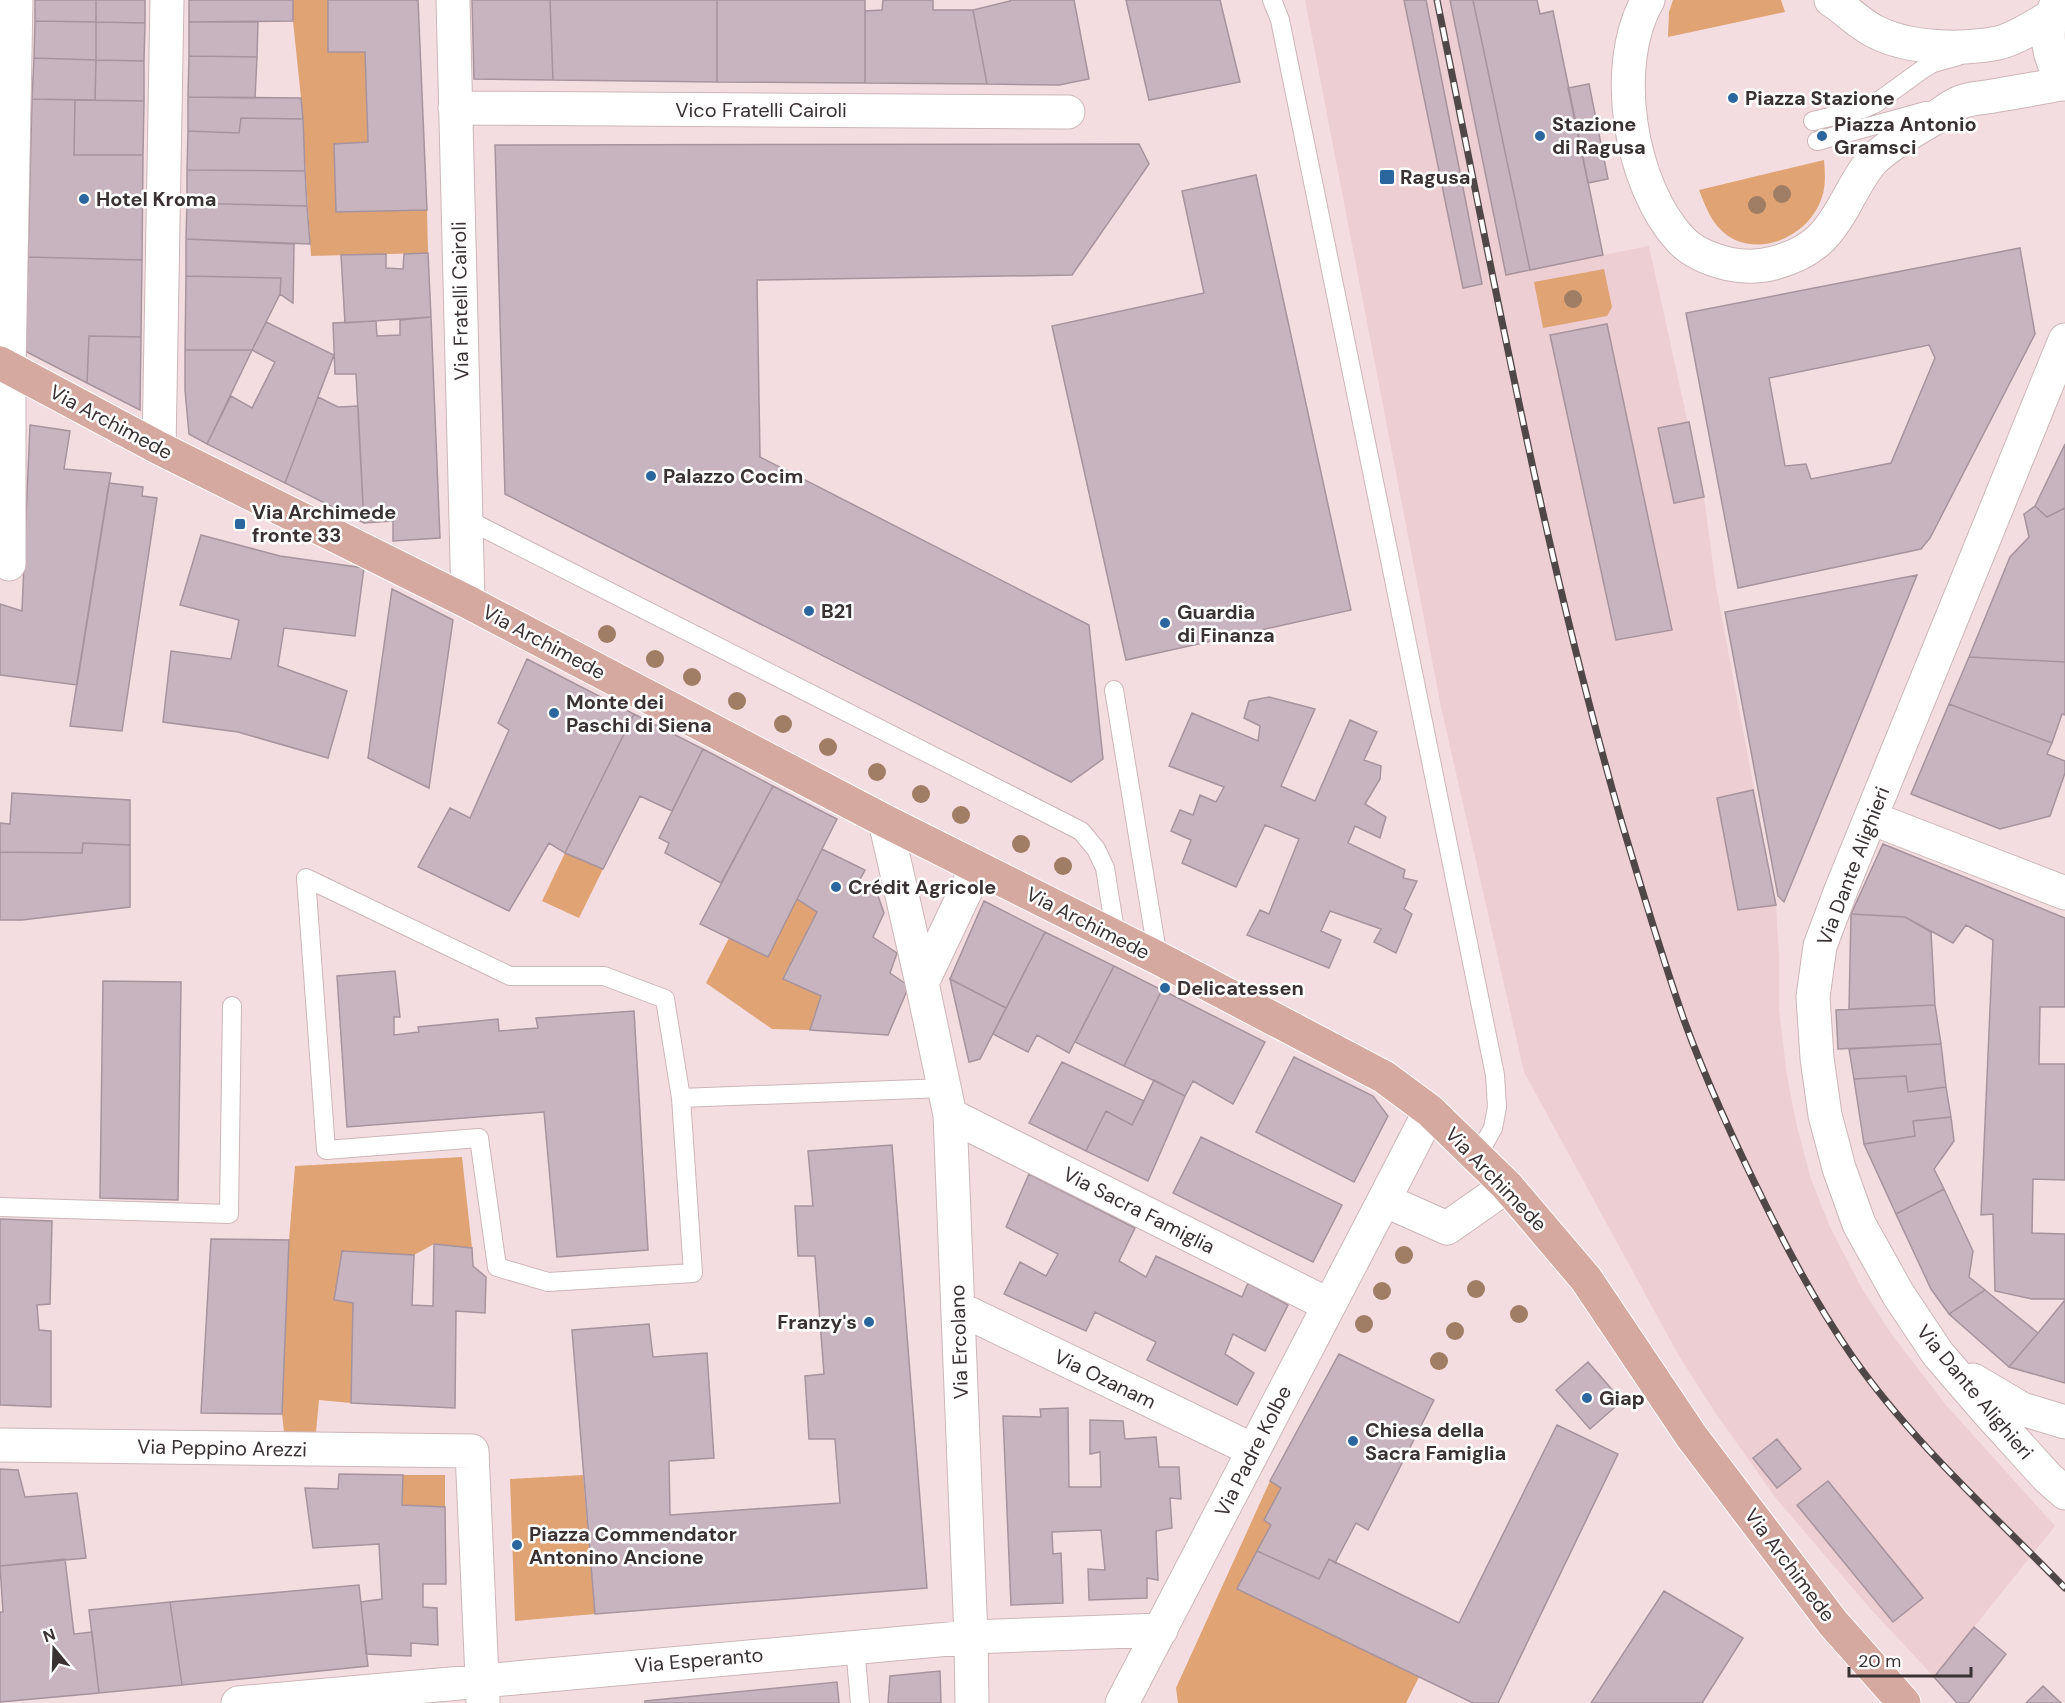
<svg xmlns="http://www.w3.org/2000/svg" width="2065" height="1703" viewBox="0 0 2065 1703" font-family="'DM Sans',sans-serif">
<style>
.built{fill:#edced2}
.green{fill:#e0a374}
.building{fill:#c7b4be;stroke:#a6939d;stroke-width:1.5;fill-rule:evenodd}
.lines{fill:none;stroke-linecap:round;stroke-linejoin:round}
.service-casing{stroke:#ccb6b8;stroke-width:20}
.minor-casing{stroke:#ccb6b8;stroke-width:35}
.primary-casing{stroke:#fff;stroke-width:35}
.service{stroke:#fff;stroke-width:18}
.minor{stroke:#fff;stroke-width:33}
.primary{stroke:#d5a99f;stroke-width:33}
.rail-casing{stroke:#504748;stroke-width:7}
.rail{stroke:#fff;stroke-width:4.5;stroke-dasharray:14;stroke-linecap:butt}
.tree{fill:#a07d65}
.poi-dot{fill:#2b679e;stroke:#fff;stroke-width:2}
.labels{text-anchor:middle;stroke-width:5;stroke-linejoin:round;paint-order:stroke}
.poi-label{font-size:20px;font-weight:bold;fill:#393132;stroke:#fff;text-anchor:start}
.street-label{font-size:20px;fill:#393132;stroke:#fff}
</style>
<rect width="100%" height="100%" fill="#f4dde0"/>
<!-- built -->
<path class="built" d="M 1305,0 L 1537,0 L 1540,13 L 1553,11 L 1603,255 L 1649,246 L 1704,497 L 1716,587 L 1776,905 L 1779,956 L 1779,1010 L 1787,1076 L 1797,1127 L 1811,1179 L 1830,1227 L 1861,1287 L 1890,1332 L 1946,1405 L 2055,1526 L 1934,1677 L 1868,1606 L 1775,1497 L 1715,1412 L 1679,1356 L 1524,1072 L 1441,707 Z"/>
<!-- green -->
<path class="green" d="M 293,0 L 328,0 L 328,52 L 365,52 L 368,142 L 334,144 L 336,212 L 427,210 L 428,253 L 311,256 L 301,98 L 293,21 Z
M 1673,0 L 1781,0 L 1785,12 L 1668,37 L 1669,12 Z
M 1824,160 C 1825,172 1826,186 1822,197 C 1809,239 1750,263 1718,227 C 1709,216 1704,203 1699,190 Z
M 1604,269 L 1612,307 L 1607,316 L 1543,328 L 1534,282 Z
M 565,853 L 603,869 L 579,918 L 542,901 Z
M 797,899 L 817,912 L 783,978 L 821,996 L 810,1030 L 772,1029 L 706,983 L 729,938 L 768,957 Z
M 462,1157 L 472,1248 L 434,1244 L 414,1255 L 342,1251 L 334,1300 L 353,1303 L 351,1403 L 319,1400 L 316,1432 L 284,1432 L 282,1414 L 289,1240 L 295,1166 Z
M 403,1475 L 445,1475 L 445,1507 L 402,1505 Z
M 583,1475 L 595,1614 L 515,1621 L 510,1479 Z
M 1270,1481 L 1281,1488 L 1271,1525 L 1237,1589 L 1419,1677 L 1406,1703 L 1178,1703 L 1176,1688 Z"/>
<!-- building -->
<path class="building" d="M 35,0 L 96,0 L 96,22 L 35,21 Z
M 96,0 L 145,0 L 145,23 L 96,22 Z
M 189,0 L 293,0 L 293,21 L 189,22 Z
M 328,0 L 418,0 L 427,210 L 336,212 L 334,144 L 368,142 L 365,52 L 328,52 Z
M 472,0 L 550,0 L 553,80 L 474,79 Z
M 550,0 L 717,0 L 717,82 L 553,80 Z
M 717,0 L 865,0 L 865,83 L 717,82 Z
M 883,0 L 933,0 L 933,10 L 973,10 L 987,84 L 865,83 L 865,11 L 882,10 Z
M 1010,0 L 1074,0 L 1089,79 L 1059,85 L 987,84 L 973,10 L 1010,1 Z
M 1126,0 L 1220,0 L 1240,82 L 1149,100 Z
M 1404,0 L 1426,0 L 1482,284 L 1463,288 Z
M 1450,0 L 1473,0 L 1530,270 L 1506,275 Z
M 1473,0 L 1537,0 L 1540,14 L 1553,11 L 1603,255 L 1530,270 Z
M 35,21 L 96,22 L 96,60 L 34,58 Z
M 96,22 L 145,23 L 144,61 L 96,60 Z
M 189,22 L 258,22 L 257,57 L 189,56 Z
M 189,56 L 257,57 L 255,98 L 188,97 Z
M 34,58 L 96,60 L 95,100 L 32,99 Z
M 96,60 L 144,61 L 144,101 L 95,100 Z
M 1589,84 L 1608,179 L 1588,183 L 1568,88 Z
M 188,97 L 301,98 L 303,119 L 241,118 L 239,133 L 188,131 Z
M 32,99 L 75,100 L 74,155 L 143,155 L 142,260 L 28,257 Z
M 75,100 L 144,101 L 143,155 L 74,155 Z
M 241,118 L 303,119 L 305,171 L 187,170 L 188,131 L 239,133 Z
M 1139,144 L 1149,164 L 1072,275 L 757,280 L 760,457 L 1089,625 L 1103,759 L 1071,782 L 505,494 L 495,145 Z
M 187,170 L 305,171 L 307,206 L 187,203 Z
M 1256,175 L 1351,610 L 1126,660 L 1052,326 L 1204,293 L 1182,191 Z
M 187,203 L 307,206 L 310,244 L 186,239 Z
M 186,239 L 294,244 L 293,303 L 280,294 L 281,278 L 186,276 Z
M 2020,248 L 2035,334 L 1930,538 L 1921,549 L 1738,588 L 1686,313 ZM 1929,345 L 1935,358 L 1891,463 L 1811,479 L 1806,464 L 1785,466 L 1769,378 Z
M 428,253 L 431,317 L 345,323 L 341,255 L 386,254 L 386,268 L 403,269 L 404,254 Z
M 28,257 L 142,260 L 141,337 L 89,336 L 87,383 L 25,351 Z
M 186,276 L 281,278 L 280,294 L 252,350 L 185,350 Z
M 431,317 L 440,538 L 393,541 L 393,521 L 364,523 L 356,374 L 335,374 L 333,323 L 376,321 L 377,336 L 400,335 L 400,320 Z
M 266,322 L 334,355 L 285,483 L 207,444 L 231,396 L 252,408 L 275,362 L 252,350 Z
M 1607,324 L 1672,630 L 1616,640 L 1550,335 Z
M 89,336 L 141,337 L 140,410 L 87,383 Z
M 185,350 L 252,350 L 207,444 L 189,434 L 185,390 Z
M 318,397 L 338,407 L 358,406 L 364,523 L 285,483 Z
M 1689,422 L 1704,497 L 1674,503 L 1658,428 Z
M 30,425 L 70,431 L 64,469 L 111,473 L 77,685 L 0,675 L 0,604 L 22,611 Z
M 2065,444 L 2065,508 L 2047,517 L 2035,506 Z
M 109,483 L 143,487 L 142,496 L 157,498 L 122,731 L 70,726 Z
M 2035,506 L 2047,517 L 2065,508 L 2065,662 L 1969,657 L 2010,557 L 2029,537 L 2024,514 Z
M 201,535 L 280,556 L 364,568 L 355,636 L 284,628 L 278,666 L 347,691 L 328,758 L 238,732 L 163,722 L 171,651 L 231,659 L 239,620 L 180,605 Z
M 1917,575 L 1868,697 L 1784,902 L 1778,896 L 1725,612 Z
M 392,589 L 453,620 L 429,788 L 368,758 Z
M 1969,657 L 2065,662 L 2065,715 L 2062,714 L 2052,743 L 1949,704 Z
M 527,659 L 634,714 L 565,853 L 549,843 L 509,911 L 418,867 L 450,808 L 470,818 L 509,730 L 498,723 Z
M 1269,697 L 1315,709 L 1281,786 L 1315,801 L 1350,720 L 1377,732 L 1364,760 L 1381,766 L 1380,779 L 1365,804 L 1386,817 L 1380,838 L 1355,826 L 1348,843 L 1405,870 L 1403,878 L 1417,881 L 1404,909 L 1412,914 L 1396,953 L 1374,942 L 1381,929 L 1330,911 L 1321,931 L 1341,940 L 1329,968 L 1247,935 L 1260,910 L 1269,914 L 1299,839 L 1265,825 L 1236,887 L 1182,863 L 1191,840 L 1171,831 L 1180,810 L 1193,815 L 1200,795 L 1216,802 L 1224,787 L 1169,766 L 1192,713 L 1258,741 L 1260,726 L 1244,718 L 1249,701 Z
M 1949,704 L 2052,743 L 2047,754 L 2065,761 L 2065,773 L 2050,816 L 2000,829 L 1911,794 Z
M 634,714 L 703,749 L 672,811 L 640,796 L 603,869 L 565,853 Z
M 703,749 L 773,786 L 721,883 L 665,853 L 669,843 L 659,838 Z
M 773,786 L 837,819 L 768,957 L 700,924 Z
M 1753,790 L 1776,905 L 1738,910 L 1717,798 Z
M 12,793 L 130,800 L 130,845 L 83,843 L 82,853 L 0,852 L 0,823 L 10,824 Z
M 83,843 L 130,845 L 130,907 L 22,920 L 0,920 L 0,852 L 82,853 Z
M 1883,844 L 2065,918 L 2065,1007 L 2040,1007 L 2039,1064 L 2065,1064 L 2065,1180 L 2033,1179 L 2032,1233 L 2065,1234 L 2065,1299 L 2032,1299 L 1995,1291 L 1993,1214 L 1981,1215 L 1993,940 L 1966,925 L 1953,943 L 1905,917 L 1851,914 Z
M 822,849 L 865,870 L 858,883 L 877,893 L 884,913 L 873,937 L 897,953 L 890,973 L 909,986 L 888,1035 L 810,1030 L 821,996 L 783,979 L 817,912 L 797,899 Z
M 984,901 L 1045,932 L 1006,1008 L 950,979 Z
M 1851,914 L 1905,917 L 1931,932 L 1935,1005 L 1849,1009 Z
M 1045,932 L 1114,966 L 1069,1053 L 1037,1035 L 1028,1052 L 993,1034 Z
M 1114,966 L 1162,990 L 1124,1066 L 1075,1042 Z
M 395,971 L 400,1017 L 394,1017 L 394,1035 L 419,1032 L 418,1027 L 498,1019 L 499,1031 L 538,1028 L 536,1018 L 634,1011 L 648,1250 L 557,1257 L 544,1112 L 347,1127 L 337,976 Z
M 950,979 L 1006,1008 L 980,1059 L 969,1062 Z
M 103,981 L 181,982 L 178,1200 L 100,1198 Z
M 1162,990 L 1265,1042 L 1233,1104 L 1193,1081 L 1185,1096 L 1124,1066 Z
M 1935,1005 L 1941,1044 L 1838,1049 L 1836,1010 Z
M 1941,1044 L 1946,1087 L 1908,1092 L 1906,1076 L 1854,1079 L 1849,1049 Z
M 1294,1057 L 1373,1096 L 1388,1116 L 1354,1182 L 1256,1132 Z
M 1062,1062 L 1144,1101 L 1132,1125 L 1106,1111 L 1086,1151 L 1029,1123 Z
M 1906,1076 L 1908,1092 L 1946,1087 L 1951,1117 L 1913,1121 L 1915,1136 L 1864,1144 L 1854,1079 Z
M 1154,1080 L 1185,1096 L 1148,1181 L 1086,1151 L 1106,1111 L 1132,1125 Z
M 1951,1117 L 1954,1141 L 1934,1169 L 1944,1189 L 1896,1214 L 1864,1144 L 1915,1136 L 1913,1121 Z
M 1201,1137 L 1342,1205 L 1313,1262 L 1173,1193 Z
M 892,1145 L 927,1588 L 595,1614 L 572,1330 L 649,1324 L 653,1357 L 707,1353 L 714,1458 L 669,1461 L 670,1515 L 840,1503 L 835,1439 L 809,1439 L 805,1376 L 824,1374 L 815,1256 L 798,1256 L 795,1206 L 813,1206 L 808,1151 Z
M 1029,1174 L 1135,1228 L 1119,1261 L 1146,1277 L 1156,1256 L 1242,1297 L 1248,1283 L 1288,1305 L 1265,1351 L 1233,1334 L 1225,1354 L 1254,1373 L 1237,1405 L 1147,1360 L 1156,1342 L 1095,1312 L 1086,1331 L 1004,1294 L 1020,1262 L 1046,1276 L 1058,1254 L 1006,1227 Z
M 1944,1189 L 1973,1251 L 1969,1277 L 1985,1290 L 1949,1314 L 1931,1289 L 1896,1214 Z
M 0,1219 L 52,1221 L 50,1304 L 37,1305 L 39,1330 L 51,1331 L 51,1407 L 0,1405 Z
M 211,1239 L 289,1240 L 282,1414 L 201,1413 Z
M 434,1244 L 472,1248 L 473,1266 L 486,1277 L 485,1313 L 456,1311 L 455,1408 L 351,1403 L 353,1303 L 334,1300 L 342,1251 L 414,1255 L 412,1305 L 433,1306 Z
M 1985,1290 L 2038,1333 L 2009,1367 L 1949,1314 Z
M 2065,1300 L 2065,1383 L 2009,1367 L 2038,1333 Z
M 1339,1354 L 1434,1400 L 1368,1530 L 1356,1523 L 1335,1563 L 1329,1559 L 1319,1579 L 1257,1551 L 1271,1525 L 1264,1520 L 1281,1488 L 1270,1481 Z
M 1588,1362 L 1622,1401 L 1590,1429 L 1556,1390 Z
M 1068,1408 L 1069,1487 L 1101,1487 L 1100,1452 L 1090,1454 L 1090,1420 L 1123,1421 L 1125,1439 L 1156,1437 L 1159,1467 L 1179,1467 L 1181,1499 L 1170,1498 L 1172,1528 L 1156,1531 L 1158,1580 L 1147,1578 L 1147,1598 L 1089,1600 L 1088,1569 L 1105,1570 L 1101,1530 L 1052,1532 L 1053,1554 L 1061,1553 L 1063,1603 L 1011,1605 L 1003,1416 L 1041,1417 L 1040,1409 Z
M 1557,1425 L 1618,1454 L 1498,1703 L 1473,1703 L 1237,1589 L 1257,1551 L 1319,1579 L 1329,1559 L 1459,1623 Z
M 1777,1439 L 1801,1469 L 1777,1488 L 1753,1458 Z
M 0,1469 L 18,1470 L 25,1497 L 77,1493 L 86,1558 L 0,1566 Z
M 339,1474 L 403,1475 L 402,1505 L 445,1507 L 446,1584 L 423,1584 L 423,1607 L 437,1608 L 438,1645 L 411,1643 L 411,1656 L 366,1654 L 361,1602 L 382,1599 L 379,1544 L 313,1548 L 305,1488 L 338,1489 Z
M 1828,1481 L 1923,1598 L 1893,1622 L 1797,1505 Z
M 65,1559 L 74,1634 L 92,1632 L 99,1693 L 0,1702 L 0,1612 L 3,1612 L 0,1566 Z
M 359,1585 L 368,1666 L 182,1685 L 170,1602 Z
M 1664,1591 L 1743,1638 L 1702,1703 L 1591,1703 Z
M 170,1602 L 182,1685 L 99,1693 L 89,1610 Z
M 1974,1627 L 2006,1654 L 1968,1703 L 1957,1703 L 1934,1677 Z
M 940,1671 L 941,1703 L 888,1703 L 890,1676 Z
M 837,1682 L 839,1703 L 645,1703 L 645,1701 Z
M 2043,1686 L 2061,1703 L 2026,1703 Z"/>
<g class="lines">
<defs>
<path id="service" d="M 1272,0 L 1280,20 L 1495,1075 L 1497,1107 L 1493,1128 L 1477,1157
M 1813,121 L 1863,109 L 1876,103 L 1923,69 L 1933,63 L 1958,56
M 1817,141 L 1926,111
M 466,519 L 1081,831 L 1096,849 L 1105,868 L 1116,937
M 1114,690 L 1158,958
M 681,1098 L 693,1273 L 548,1282 L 497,1267 L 479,1138 L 326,1150 L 306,878 L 510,976 L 604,976 L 665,999 L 681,1098 L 944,1088
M 0,1207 L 229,1214 L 232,1006
M 855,1647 L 860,1703"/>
<path id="minor" d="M 453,0 L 468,602
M 1648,0 C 1610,65 1630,186 1681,240 C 1693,253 1712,260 1729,264 C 1743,267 1759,267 1774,263 C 1815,252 1830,233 1849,197 C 1856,185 1864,169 1874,159 C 1893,142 1916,129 1938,116 C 1945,111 1953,105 1961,102 C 1971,98 1983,98 1993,96 C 2017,92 2041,88 2064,83
M 1831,0 C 1847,10 1859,24 1876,32 C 1909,49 1962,50 1998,43 C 2016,39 2036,25 2052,16
M 2058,2 C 2041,30 2048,58 2065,84
M 455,108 L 1068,112
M 2065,340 L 1841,890 L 1820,946 L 1813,997 L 1817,1058 L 1825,1115 L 1839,1168 L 1859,1224 L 1898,1294 L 1938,1354 L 1988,1412 L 2048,1478 L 2065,1493
M 159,448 L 167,0
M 9,564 L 9,368 L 16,0
M 1871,818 L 2065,893
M 885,821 L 922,983 L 950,1115 L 971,1637 L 972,1703
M 922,983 L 977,867
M 950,1115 L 1329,1305
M 1384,1200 L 1430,1111
M 958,1308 L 1253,1450
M 1973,1380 L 2022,1409 L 2065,1422
M 0,1445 L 472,1451 L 483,1701
M 238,1703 L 971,1637 L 1161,1630
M 1122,1703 L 1384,1200 L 1447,1228 L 1507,1186"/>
<path id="primary" d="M 0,363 L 159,448 L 468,602 L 885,821 L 1158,958 L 1384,1077 L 1430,1111 L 1507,1186 L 1586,1279 L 1692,1437 L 1833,1623 L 1904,1703"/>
</defs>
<!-- service casing -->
<use href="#service" class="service-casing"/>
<!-- minor casing -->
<use href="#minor" class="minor-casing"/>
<!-- primary casing -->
<use href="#primary" class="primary-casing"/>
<!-- service -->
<use href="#service" class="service"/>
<!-- minor -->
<use href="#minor" class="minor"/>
<!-- primary -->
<use href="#primary" class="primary"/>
<defs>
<path id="rail" d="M 1437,0 C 1493,274 1543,550 1621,820 C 1641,887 1661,954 1684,1020 C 1708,1086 1738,1150 1769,1212 C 1794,1262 1820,1310 1852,1356 C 1911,1441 1993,1514 2065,1588"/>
</defs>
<!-- rail casing -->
<use href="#rail" class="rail-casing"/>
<!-- rail -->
<use href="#rail" class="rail"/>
</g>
<!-- trees -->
<g class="tree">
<circle cx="1782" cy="194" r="9"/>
<circle cx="1757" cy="205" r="9"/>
<circle cx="1573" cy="299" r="9"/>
<circle cx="607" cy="634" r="9"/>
<circle cx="655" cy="659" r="9"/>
<circle cx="692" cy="677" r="9"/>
<circle cx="737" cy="701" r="9"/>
<circle cx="783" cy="724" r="9"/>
<circle cx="828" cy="747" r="9"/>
<circle cx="877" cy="772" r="9"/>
<circle cx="921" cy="794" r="9"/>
<circle cx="961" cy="815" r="9"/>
<circle cx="1021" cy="844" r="9"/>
<circle cx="1063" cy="866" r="9"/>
<circle cx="1404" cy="1255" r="9"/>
<circle cx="1476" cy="1289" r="9"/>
<circle cx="1382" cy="1291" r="9"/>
<circle cx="1519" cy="1314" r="9"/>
<circle cx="1364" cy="1324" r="9"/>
<circle cx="1455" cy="1331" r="9"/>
<circle cx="1439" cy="1361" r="9"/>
</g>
<!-- markers -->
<g class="poi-dot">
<circle cx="1733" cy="98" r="6"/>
<circle cx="1540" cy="136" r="6"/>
<circle cx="1822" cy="136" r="6"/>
<rect x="1379" y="169" width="16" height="16" rx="3"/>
<circle cx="84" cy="199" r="6"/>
<circle cx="651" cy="476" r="6"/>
<rect x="234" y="518" width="12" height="12" rx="3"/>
<circle cx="809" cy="611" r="6"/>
<circle cx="1165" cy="623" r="6"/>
<circle cx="554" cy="713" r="6"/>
<circle cx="836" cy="887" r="6"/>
<circle cx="1165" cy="988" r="6"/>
<circle cx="869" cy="1322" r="6"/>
<circle cx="1587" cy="1398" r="6"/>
<circle cx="1353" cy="1441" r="6"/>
<circle cx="517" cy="1545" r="6"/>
</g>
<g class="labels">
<!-- poi labels -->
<g class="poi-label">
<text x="1745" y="105">Piazza Stazione</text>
<text x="1552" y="131">Stazione<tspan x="1552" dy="23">di Ragusa</tspan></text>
<text x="1834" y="131">Piazza Antonio<tspan x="1834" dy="23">Gramsci</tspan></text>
<text x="1400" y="184">Ragusa</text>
<text x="96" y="206">Hotel Kroma</text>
<text x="663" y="483">Palazzo Cocim</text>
<text x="252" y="519">Via Archimede<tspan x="252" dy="23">fronte 33</tspan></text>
<text x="821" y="618">B21</text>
<text x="1177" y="619">Guardia<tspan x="1177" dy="23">di Finanza</tspan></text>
<text x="566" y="709">Monte dei<tspan x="566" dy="23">Paschi di Siena</tspan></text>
<text x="848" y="894">Crédit Agricole</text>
<text x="1177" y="995">Delicatessen</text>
<text x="857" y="1329" text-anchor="end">Franzy's</text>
<text x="1599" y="1405">Giap</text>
<text x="1365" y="1437">Chiesa della<tspan x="1365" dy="23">Sacra Famiglia</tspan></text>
<text x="529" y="1541">Piazza Commendator<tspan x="529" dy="23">Antonino Ancione</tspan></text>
</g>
<!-- street labels -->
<g class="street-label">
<text x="761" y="117">Vico Fratelli Cairoli</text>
<text transform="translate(460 301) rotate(-91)" y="7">Via Fratelli Cairoli</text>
<text transform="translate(111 422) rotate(28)" y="7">Via Archimede</text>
<text transform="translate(544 642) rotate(28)" y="7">Via Archimede</text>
<text transform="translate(1853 866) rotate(-69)" y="7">Via Dante Alighieri</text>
<text transform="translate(1088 923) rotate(27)" y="7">Via Archimede</text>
<text transform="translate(1496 1179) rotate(46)" y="7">Via Archimede</text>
<text transform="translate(1139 1210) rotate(27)" y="7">Via Sacra Famiglia</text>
<text transform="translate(959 1342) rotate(-92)" y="7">Via Ercolano</text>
<text transform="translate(1105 1379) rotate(26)" y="7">Via Ozanam</text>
<text transform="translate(1975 1392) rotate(50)" y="7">Via Dante Alighieri</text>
<text transform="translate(222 1448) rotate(1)" y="7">Via Peppino Arezzi</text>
<text transform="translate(1253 1451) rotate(-63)" y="7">Via Padre Kolbe</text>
<text transform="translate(1790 1565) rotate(53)" y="7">Via Archimede</text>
<text transform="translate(699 1660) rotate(-5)" y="7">Via Esperanto</text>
</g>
</g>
<!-- north arrow -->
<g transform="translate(54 1649) rotate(341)" stroke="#ffffff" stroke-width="4.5" paint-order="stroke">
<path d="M0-4.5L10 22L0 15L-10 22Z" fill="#393132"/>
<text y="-9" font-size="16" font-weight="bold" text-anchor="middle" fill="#393132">N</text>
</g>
<!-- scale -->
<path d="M1849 1667v9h122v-9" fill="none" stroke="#393132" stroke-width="3"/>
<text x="1858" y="1667" font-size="18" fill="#393132" stroke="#ffffff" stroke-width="4.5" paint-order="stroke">20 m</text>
</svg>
